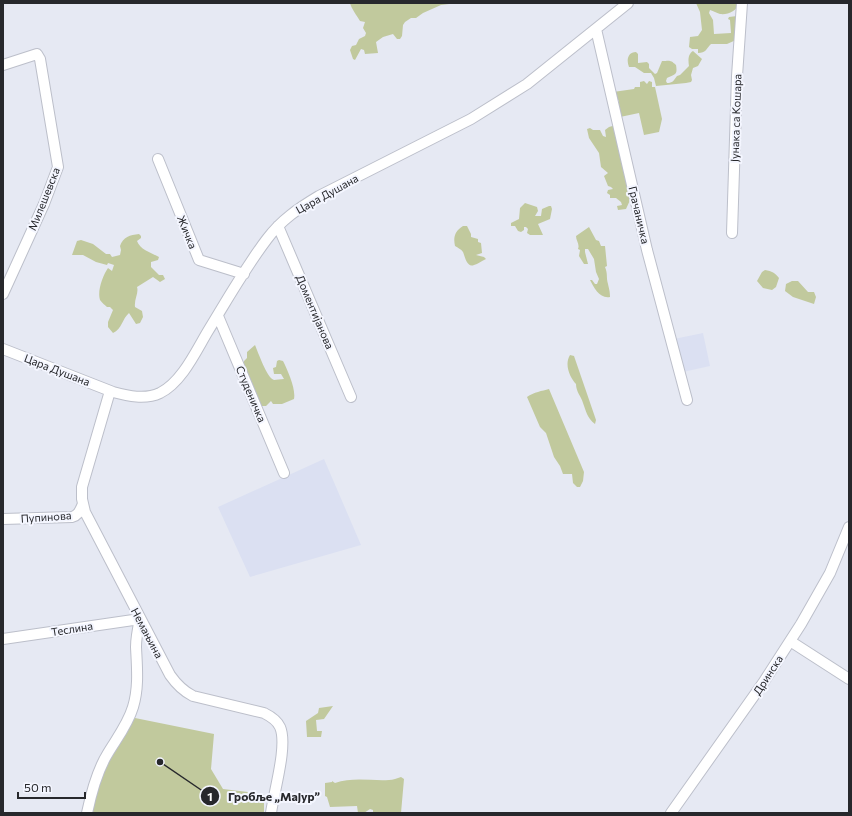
<svg xmlns="http://www.w3.org/2000/svg" width="852" height="816" viewBox="0 0 852 816" font-family="Commissioner,sans-serif">
<style>
.built{fill:#dbe0f2}
.green{fill:#c1c99d}
.lines{fill:none;stroke-linecap:round;stroke-linejoin:round}
.minor-casing{stroke:#bcbfca;stroke-width:12}
.minor{stroke:#fff;stroke-width:10}
.labels{text-anchor:middle;stroke-width:4;stroke-linejoin:round;paint-order:stroke}
.street-label{font-size:11px;fill:#27282c;stroke:#f4f6ff}
.leader{fill:none;stroke:#27282c;stroke-width:1.5}
.callout-dot{fill:#27282c;stroke:#f4f6ff;stroke-width:1.5}
.mark-label{font-size:12px;text-anchor:middle;font-weight:bold;fill:#fff}
.callout-label{font-size:12px;text-anchor:middle;font-weight:bold;fill:#27282c;stroke:#f4f6ff;stroke-width:4;stroke-linejoin:round;paint-order:stroke}
</style>
<rect width="100%" height="100%" fill="#e6e9f3"/>
<!-- built -->
<path class="built" d="M 703,333 L 710,366 L 683,372 L 674,339 Z
M 324,459 L 361,545 L 250,577 L 218,507 Z"/>
<!-- green -->
<path class="green" d="M 350,3 L 457,3 L 441,5 L 423,13 L 416,18 L 411,18 L 405,22 L 403,25 L 402,36 L 400,39 L 397,39 L 393,34 L 383,37 L 376,42 L 378,53 L 365,54 L 364,50 L 361,49 L 355,60 L 353,59 L 350,50 L 352,46 L 356,45 L 359,39 L 365,36 L 366,33 L 363,28 L 365,22 L 360,21 C 357,16 351,8 350,3 Z
M 696,3 L 739,3 C 737,11 728,15 720,14 C 716,13 714,11 710,10 L 709,13 L 713,20 L 714,34 L 731,33 L 730,20 L 728,19 L 729,17 L 737,16 L 736,40 L 727,44 L 711,44 C 706,49 706,53 698,53 L 698,49 L 692,49 L 689,47 L 690,37 L 698,36 L 702,30 L 700,12 Z
M 693,51 L 702,59 L 698,66 L 693,68 L 691,75 L 692,80 L 691,82 L 686,83 L 656,86 L 654,78 L 651,73 L 644,73 L 635,67 L 629,67 C 626,60 628,52 636,52 L 638,54 L 638,63 L 647,62 L 649,64 L 649,68 L 655,74 L 657,73 L 662,61 C 669,61 670,59 676,65 C 678,76 674,74 667,78 L 666,81 L 667,83 C 673,83 673,81 677,76 L 680,75 L 689,66 C 688,60 688,54 693,51 Z
M 644,81 L 647,84 L 649,81 L 652,82 L 652,87 L 655,87 L 662,119 L 659,132 L 644,135 L 639,113 L 620,117 L 616,104 L 618,103 L 619,101 L 615,97 L 613,92 L 634,89 L 635,87 L 640,87 L 640,82 Z
M 616,125 L 631,198 L 626,209 L 618,210 L 617,206 L 622,205 L 621,202 L 616,198 L 610,198 L 610,195 L 607,193 L 608,190 L 613,189 L 611,187 L 608,186 L 604,176 L 608,173 L 601,167 L 599,153 L 589,138 L 587,129 L 590,128 L 593,130 L 600,130 L 603,136 L 606,137 L 605,130 L 609,127 Z
M 525,203 L 537,207 L 538,211 L 535,216 L 541,216 L 542,209 L 549,206 L 551,206 L 552,209 L 550,219 L 538,224 L 543,235 L 530,235 L 527,233 L 528,229 L 526,227 L 524,227 L 524,230 L 521,232 L 518,231 L 515,226 L 511,226 L 511,223 L 519,219 L 520,208 Z
M 463,226 L 467,226 L 471,234 L 471,237 L 478,239 L 478,242 L 481,243 L 482,253 L 476,255 L 484,257 L 486,259 C 481,261 478,264 474,265 C 467,268 465,257 463,252 C 461,249 458,248 455,246 C 453,237 455,231 463,226 Z
M 589,227 L 596,240 L 599,241 L 601,246 L 605,246 L 607,266 L 605,267 C 608,274 606,277 608,284 C 609,289 610,291 610,297 C 600,299 594,288 590,280 L 592,280 L 595,284 L 597,284 L 599,279 L 596,272 L 594,259 L 588,249 L 585,249 L 585,252 L 588,264 L 584,264 L 579,256 L 580,250 L 578,249 C 580,244 576,241 576,236 Z
M 139,234 L 141,236 L 141,238 L 137,241 C 140,250 152,253 159,257 L 158,260 L 151,262 L 151,267 L 159,275 L 163,275 L 165,279 L 160,282 L 153,277 L 137,287 C 139,293 134,299 135,307 L 142,311 L 143,317 L 140,323 L 136,324 L 129,313 C 122,319 122,329 113,333 L 108,327 L 108,322 L 113,310 L 110,307 L 107,307 C 105,305 102,303 100,300 C 97,291 103,275 108,268 L 112,271 L 114,265 L 108,263 L 107,265 L 96,262 L 83,255 L 72,255 L 77,241 L 81,240 L 93,244 L 106,254 L 110,254 L 112,257 L 120,255 L 121,250 L 120,246 C 123,237 130,235 139,234 Z
M 765,270 C 772,271 775,273 779,278 L 776,287 L 772,290 L 763,288 L 757,281 L 762,272 Z
M 792,281 L 798,281 L 808,292 L 814,292 L 816,297 L 814,304 L 793,297 L 785,291 L 786,284 Z
M 255,345 C 258,352 267,378 274,380 C 277,380 280,379 284,379 L 281,374 L 274,374 L 273,368 L 276,367 L 277,361 L 279,360 L 283,361 C 288,371 296,389 294,399 L 282,404 L 273,404 L 271,401 L 266,406 L 262,406 L 259,403 L 243,367 L 244,361 L 247,358 L 247,352 Z
M 570,355 L 574,356 L 596,420 L 595,424 C 587,418 586,411 583,403 C 581,396 576,392 576,384 C 570,377 564,365 570,355 Z
M 549,389 L 584,472 L 583,481 L 580,487 L 577,487 L 573,483 L 572,474 L 563,474 L 560,466 L 554,457 L 546,433 L 540,427 L 527,397 C 534,392 542,391 549,389 Z
M 333,706 L 324,719 L 316,720 L 317,731 L 322,731 L 321,737 L 307,737 L 306,721 L 318,713 L 319,708 Z
M 135,718 L 214,734 L 211,769 L 223,789 L 264,794 L 264,813 L 90,813 L 97,787 L 112,754 Z
M 401,777 L 404,779 L 401,813 L 373,813 L 373,810 L 370,809 L 364,813 L 358,813 L 357,806 L 330,807 L 327,797 L 325,796 L 325,783 L 332,782 L 332,781 L 335,783 C 352,777 371,781 389,780 C 393,780 397,778 401,777 Z"/>
<g class="lines">
<defs>
<path id="minor" d="M 596,29 L 647,250 L 687,400
M 3,65 L 37,54 L 40,59 L 58,167 L 44,204 L 3,294
M 158,159 L 199,260 L 244,274
M 278,226 L 351,397
M 732,233 L 737,76 L 742,3
M 218,316 L 284,473
M 3,349 L 113,392 C 128,396 145,400 160,393 C 182,382 196,351 208,331 C 227,300 245,268 267,239 C 281,220 299,208 319,196 L 471,119 L 527,84 L 628,3
M 110,391 L 82,487 L 82,499 L 85,512 L 170,675 C 177,685 183,691 193,696 L 264,713 C 270,716 277,720 280,727 C 288,745 274,791 271,813
M 3,519 L 72,517 C 79,515 80,510 83,504
M 3,639 L 140,619 C 138,628 136,637 136,647 C 137,668 139,687 133,707 C 128,724 117,738 108,753 C 98,769 91,794 87,813
M 790,641 L 849,679
M 671,813 L 763,683 L 801,624 L 830,573 L 849,527"/>
</defs>
<!-- minor casing -->
<use href="#minor" class="minor-casing"/>
<!-- minor -->
<use href="#minor" class="minor"/>
</g>
<g class="labels">
<!-- street labels -->
<g class="street-label">
<text transform="translate(736 118) rotate(-88)" y="4">Јунака са Кошара</text>
<text transform="translate(327 194) rotate(-29)" y="4">Цара Душана</text>
<text transform="translate(44 199) rotate(-68)" y="4">Милешевска</text>
<text transform="translate(639 215) rotate(77)" y="4">Грачаничка</text>
<text transform="translate(187 232) rotate(68)" y="4">Жичка</text>
<text transform="translate(315 312) rotate(67)" y="4">Доментијанова</text>
<text transform="translate(57 370) rotate(21)" y="4">Цара Душана</text>
<text transform="translate(251 394) rotate(67)" y="4">Студеничка</text>
<text transform="translate(46 517) rotate(-4)" y="4">Пупинова</text>
<text transform="translate(72 629) rotate(-9)" y="4">Теслина</text>
<text transform="translate(147 633) rotate(62)" y="4">Немањина</text>
<text transform="translate(768 675) rotate(-57)" y="4">Дринска</text>
</g>
</g>
<!-- callouts -->
<path class="leader" d="M160 762L210 796"/>
<g class="callout-dot">
<circle cx="160" cy="762" r="4"/>
<circle cx="210" cy="796" r="10"/>
</g>
<g class="mark-label">
<text x="210" y="801">1</text>
</g>
<g class="callout-label">
<text x="274" y="801">Гробље „Мајур”</text>
</g>
<!-- border -->
<rect width="852" height="816" fill="none" stroke="#27282c" stroke-width="8"/>
<!-- scale -->
<path d="M18 792v6h67v-6" fill="none" stroke="#27282c" stroke-width="2"/>
<text x="24" y="792" font-size="12" fill="#27282c" stroke="#f4f6ff" stroke-width="3" paint-order="stroke">50 m</text>
</svg>
